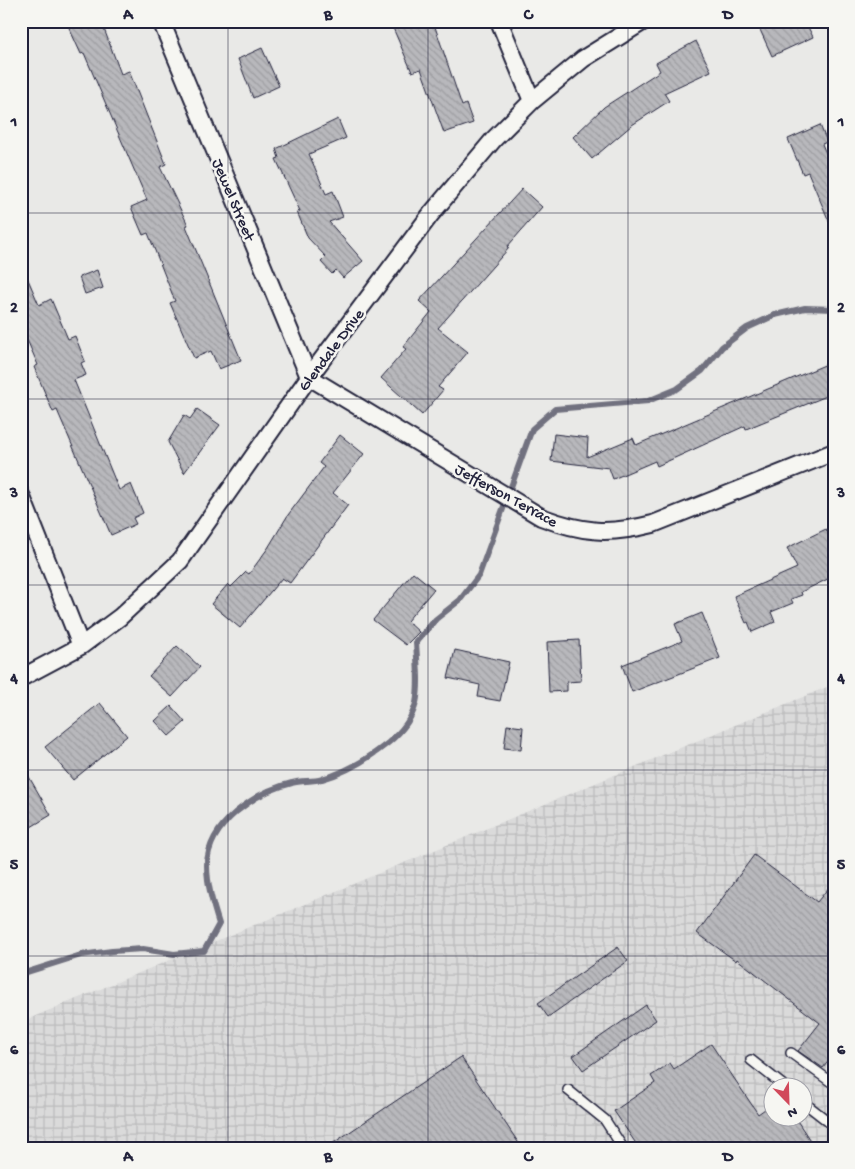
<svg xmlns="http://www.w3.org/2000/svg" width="855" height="1169" viewBox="0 0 855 1169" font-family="'Gochi Hand',sans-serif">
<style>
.industrial{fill:url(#industrial-grid);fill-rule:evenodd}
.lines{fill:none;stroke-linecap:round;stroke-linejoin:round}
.stream{stroke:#71717f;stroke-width:6}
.building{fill:url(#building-back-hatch);stroke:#22223b}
.service-casing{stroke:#22223b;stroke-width:12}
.minor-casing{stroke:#22223b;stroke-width:20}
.service{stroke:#f6f6f2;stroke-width:9}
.minor{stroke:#f6f6f2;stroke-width:16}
.grid{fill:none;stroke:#22223b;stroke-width:1;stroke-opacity:0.55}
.labels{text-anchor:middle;stroke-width:5;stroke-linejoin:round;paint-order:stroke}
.street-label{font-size:16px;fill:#22223b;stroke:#f6f6f2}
.neatline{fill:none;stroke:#22223b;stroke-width:2}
.grid-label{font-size:16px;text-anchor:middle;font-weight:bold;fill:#22223b}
</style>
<defs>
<pattern id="industrial-grid" width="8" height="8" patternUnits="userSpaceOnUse" patternTransform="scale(1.25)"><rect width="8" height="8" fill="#dadada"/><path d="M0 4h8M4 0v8" fill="none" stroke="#bbbbbc"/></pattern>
<pattern id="building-back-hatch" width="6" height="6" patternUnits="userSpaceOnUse" patternTransform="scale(1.25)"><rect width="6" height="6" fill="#b8b8bc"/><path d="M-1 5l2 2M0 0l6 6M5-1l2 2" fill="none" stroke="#9e9ea2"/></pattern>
</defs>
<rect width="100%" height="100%" fill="#e9e9e7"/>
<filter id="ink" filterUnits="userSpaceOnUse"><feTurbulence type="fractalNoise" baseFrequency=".02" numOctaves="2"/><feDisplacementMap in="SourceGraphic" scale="10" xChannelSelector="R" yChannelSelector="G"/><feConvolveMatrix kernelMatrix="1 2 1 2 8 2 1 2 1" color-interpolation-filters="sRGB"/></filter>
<g filter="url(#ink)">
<!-- industrial -->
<path class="industrial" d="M 834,684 L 834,1148 L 21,1148 L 21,1022 ZM 772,1086 L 802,1086 L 802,1116 L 772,1116 Z"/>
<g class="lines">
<!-- stream -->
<path class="stream" d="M 21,974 L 81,955 L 112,951 L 143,949 L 174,954 L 204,951 L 219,924 C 213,905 207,885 207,865 C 208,824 255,792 292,783 C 301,780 312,782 322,779 C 345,773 369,758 388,743 C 400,733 412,719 416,703 C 420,684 417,662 416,642 L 436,619 L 460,600 L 479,575 L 532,429 L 555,409 L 648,401 L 677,389 L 702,371 L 722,347 L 747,328 L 775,315 L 805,308 L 834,309"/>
</g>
<!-- building -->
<path class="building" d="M 66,21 L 101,21 L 121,74 L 129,71 L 166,164 L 160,167 L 188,225 L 186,226 L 241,360 L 219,369 L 211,351 L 194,358 L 170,303 L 175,301 L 148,233 L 143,235 L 131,207 L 147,200 L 84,53 L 81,54 Z
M 390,21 L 433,21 L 462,106 L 466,104 L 473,123 L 444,133 L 421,69 L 412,72 Z
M 756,21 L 805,21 L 813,37 L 772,56 Z
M 696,41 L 711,71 L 664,93 L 669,101 L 632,125 L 592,159 L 573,137 L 604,107 L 660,71 L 656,63 Z
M 262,48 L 279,86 L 253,98 L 238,59 Z
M 338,119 L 346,138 L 309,154 L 326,194 L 333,191 L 343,217 L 329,222 L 363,261 L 343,278 L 336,270 L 332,274 L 321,262 L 326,257 L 308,238 L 297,212 L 300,211 L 276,159 L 279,158 L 276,149 Z
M 820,125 L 827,142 L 822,144 L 834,172 L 834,233 L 808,172 L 803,174 L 788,139 Z
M 522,189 L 542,207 L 507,247 L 509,248 L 438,328 L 468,352 L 438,387 L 443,390 L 422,415 L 381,378 L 406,349 L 403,347 L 431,312 L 419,301 Z
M 21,263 L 39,305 L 51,299 L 68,339 L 75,336 L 85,361 L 81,363 L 86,375 L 74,380 L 119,490 L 131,484 L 143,513 L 133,518 L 136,524 L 111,535 L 57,410 L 53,412 L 34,367 L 38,365 L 21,326 Z
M 97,270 L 103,288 L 85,294 L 79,277 Z
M 834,361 L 834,393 L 746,429 L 745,426 L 657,466 L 655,461 L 613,479 L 609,468 L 551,461 L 554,434 L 588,438 L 587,457 L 633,438 L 636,445 Z
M 197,409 L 220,425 L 184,473 L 168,442 L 184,415 L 190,419 Z
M 340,435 L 364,454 L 333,493 L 348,505 L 290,583 L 282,578 L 240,628 L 211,604 L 228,584 L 231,587 L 246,572 L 249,574 L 268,548 L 288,515 L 324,467 L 319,463 Z
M 826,529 L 834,545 L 834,576 L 801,592 L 802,595 L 791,599 L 793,603 L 771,612 L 775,622 L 752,632 L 748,622 L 746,623 L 734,596 L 797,568 L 787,548 Z
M 413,572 L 434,589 L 407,621 L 419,632 L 406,645 L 373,620 Z
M 702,613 L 720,658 L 632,692 L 622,665 L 682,641 L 675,624 Z
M 579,640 L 581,681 L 567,682 L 567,691 L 549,692 L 547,642 Z
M 177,646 L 200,667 L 172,697 L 149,676 Z
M 455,650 L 509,662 L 500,701 L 478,697 L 480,685 L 448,678 Z
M 100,703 L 127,736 L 73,780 L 45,747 Z
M 171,706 L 185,722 L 169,736 L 155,721 Z
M 507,725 L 523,727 L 521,750 L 504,748 Z
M 21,763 L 51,815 L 21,833 Z
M 754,855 L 817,902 L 834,881 L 834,1054 L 823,1068 L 798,1051 L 820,1023 L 737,959 L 736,961 L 697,933 Z
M 618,947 L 628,961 L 548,1017 L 538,1003 Z
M 646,1005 L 656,1020 L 583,1070 L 573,1056 Z
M 711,1044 L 758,1114 L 772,1104 L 772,1116 L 794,1116 L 815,1148 L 639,1148 L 614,1111 L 655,1083 L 651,1076 L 670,1063 L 674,1069 Z
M 461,1057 L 522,1148 L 326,1148 Z"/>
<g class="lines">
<defs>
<path id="service" d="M 791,1053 L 834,1084
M 751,1060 L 784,1086
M 568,1090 L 605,1120 L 623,1148
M 802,1101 L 834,1126"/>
<path id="minor" d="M 161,21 L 309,377 L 541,517 C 583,533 609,535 653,524 L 834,452
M 499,21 L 532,101
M 21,495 L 81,646
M 21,678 L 81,646 L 120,617 L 180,561 L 309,377 L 431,214 L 494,139 L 532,101 L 583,59 L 644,21"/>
</defs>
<!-- service casing -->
<use href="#service" class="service-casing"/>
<!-- minor casing -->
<use href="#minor" class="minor-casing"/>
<!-- service -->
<use href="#service" class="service"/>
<!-- minor -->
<use href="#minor" class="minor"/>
</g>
</g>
<!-- grid -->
<path class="grid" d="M 228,21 L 228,1148M 428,21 L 428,1148M 628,21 L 628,1148M 21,213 L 834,213M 21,399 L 834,399M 21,585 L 834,585M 21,770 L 834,770M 21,956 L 834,956"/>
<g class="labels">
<!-- street labels -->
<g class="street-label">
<text transform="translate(235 199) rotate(67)" y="6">Jewel Street</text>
<text transform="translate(330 349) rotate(-53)" y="6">Glendale Drive</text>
<text transform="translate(507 494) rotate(29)" y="6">Jefferson Terrace</text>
</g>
</g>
<!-- margin -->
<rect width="855" height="1169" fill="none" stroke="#f6f6f2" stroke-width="55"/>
<!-- north arrow -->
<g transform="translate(788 1102) rotate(157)"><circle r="24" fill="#f6f6f2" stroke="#a1a1a9"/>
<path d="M0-4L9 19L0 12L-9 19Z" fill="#d1495b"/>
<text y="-8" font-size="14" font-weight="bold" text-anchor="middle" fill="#22223b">N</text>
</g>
<rect x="28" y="28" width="800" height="1114" class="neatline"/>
<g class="grid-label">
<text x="128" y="19">A</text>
<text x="328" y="19">B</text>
<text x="528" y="19">C</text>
<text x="728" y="19">D</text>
<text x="14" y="126">1</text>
<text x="841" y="126">1</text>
<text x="14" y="312">2</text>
<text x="841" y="312">2</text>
<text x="14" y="497">3</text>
<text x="841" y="497">3</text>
<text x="14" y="683">4</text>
<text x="841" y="683">4</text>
<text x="14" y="869">5</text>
<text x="841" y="869">5</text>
<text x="14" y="1054">6</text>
<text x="841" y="1054">6</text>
<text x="128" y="1161">A</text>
<text x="328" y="1161">B</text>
<text x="528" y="1161">C</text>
<text x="728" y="1161">D</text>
</g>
</svg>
